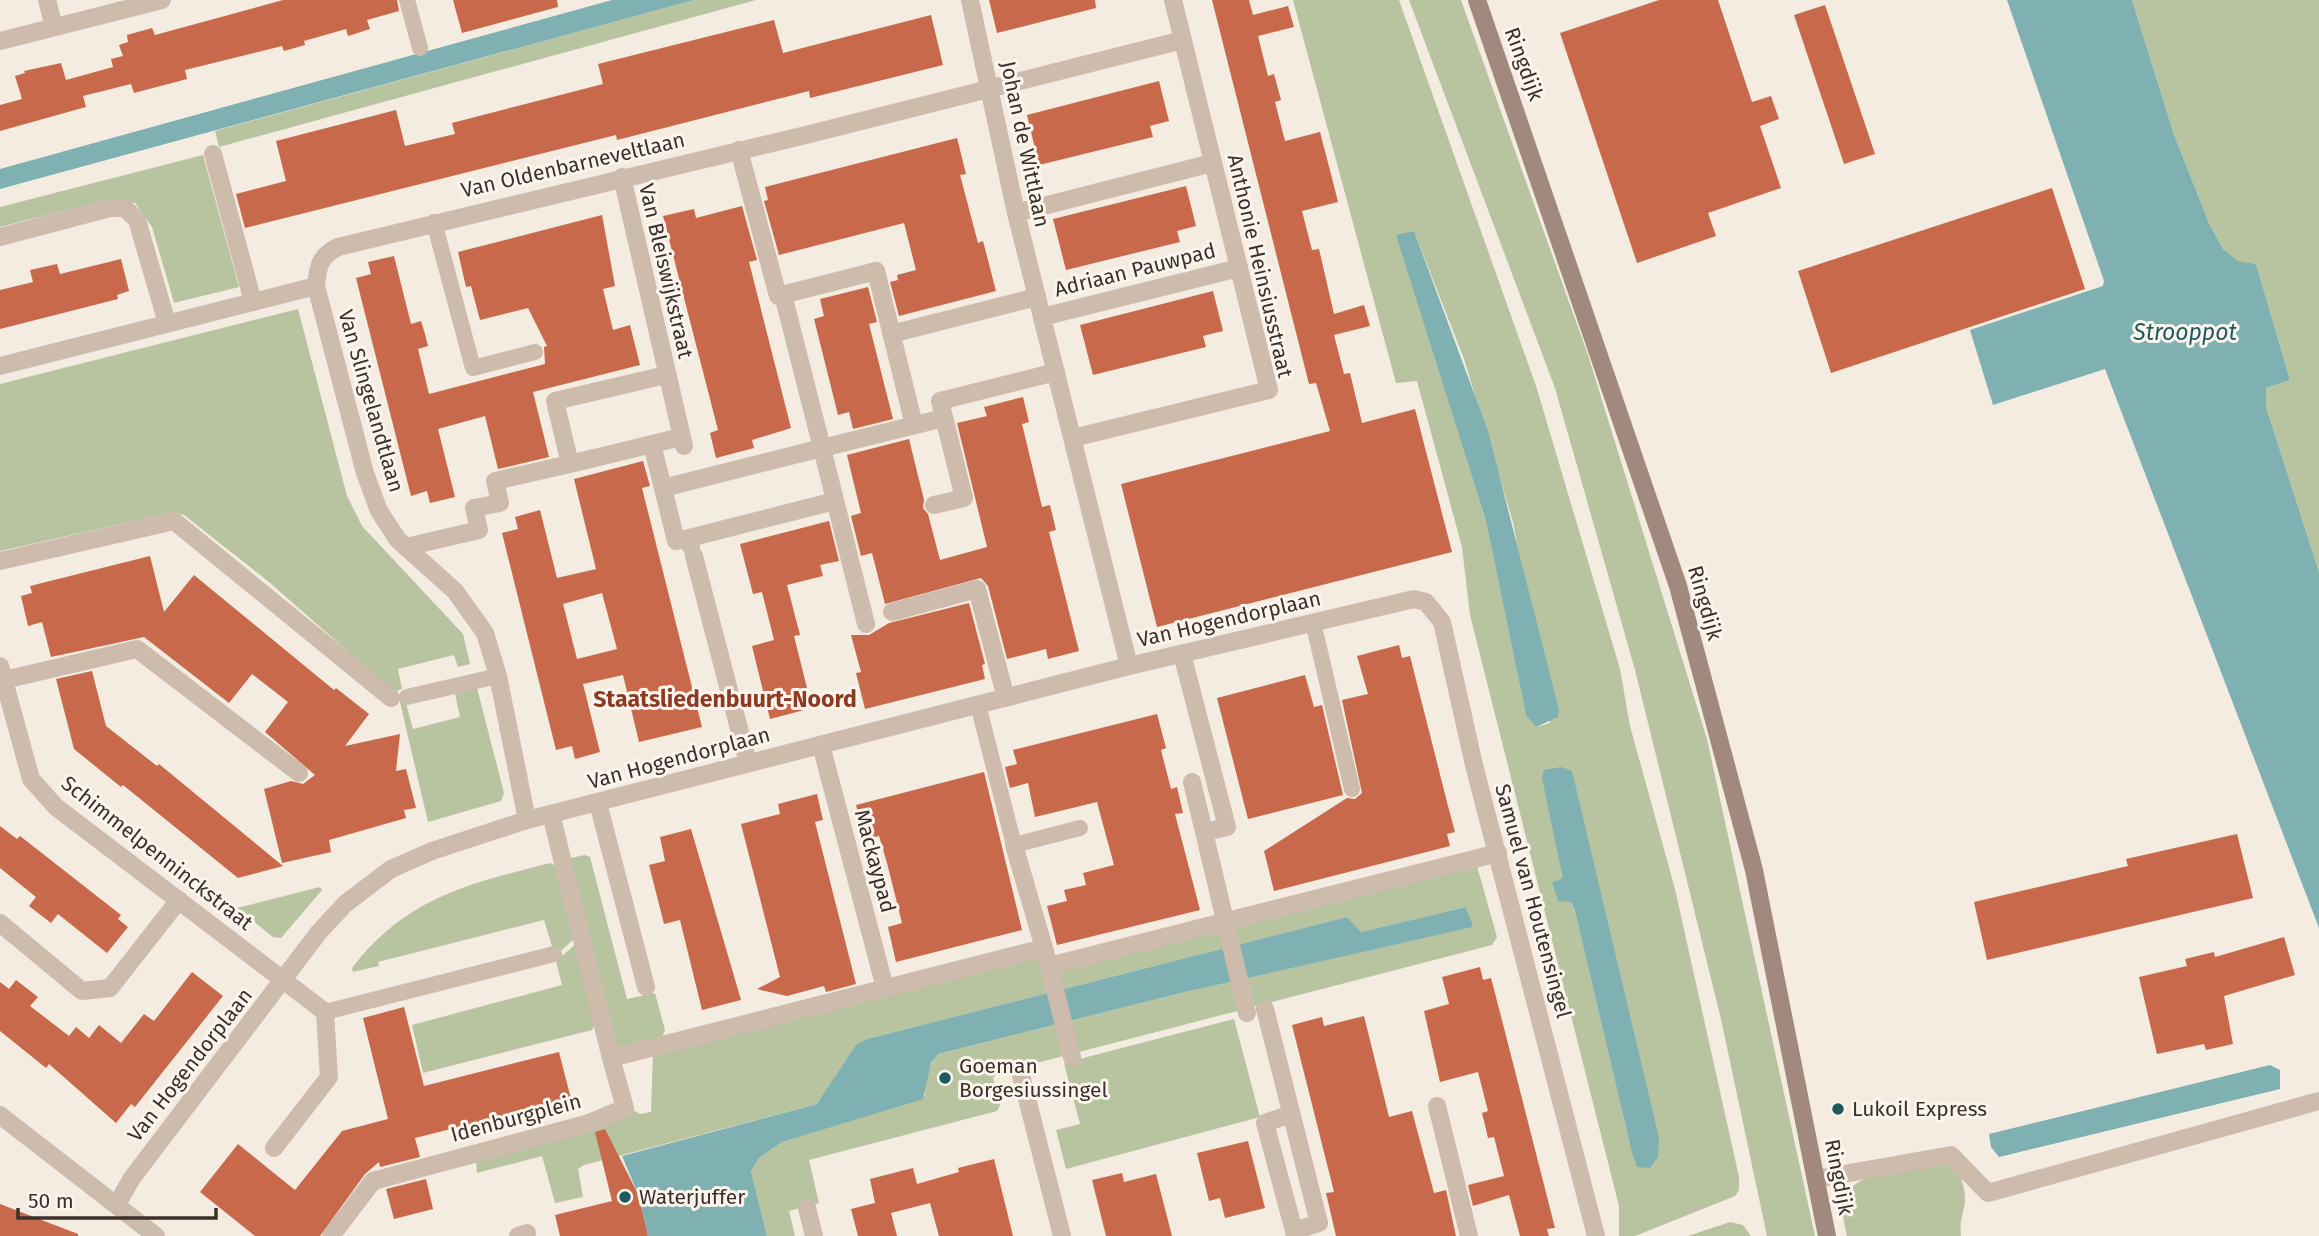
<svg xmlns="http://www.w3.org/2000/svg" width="2319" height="1236" viewBox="0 0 2319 1236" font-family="'Fira Sans',sans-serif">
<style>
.green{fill:#b8c4a0;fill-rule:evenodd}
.water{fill:#7fb0b2}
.building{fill:#c8694b;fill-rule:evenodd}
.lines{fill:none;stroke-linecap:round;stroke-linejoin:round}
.service{stroke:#cdbbac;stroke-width:16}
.pedestrian{stroke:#cdbbac;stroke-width:18}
.minor{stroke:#cdbbac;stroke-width:18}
.tertiary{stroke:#cdbbac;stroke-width:18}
.secondary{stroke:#a18a7d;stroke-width:18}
.poi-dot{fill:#1f5a5e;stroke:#fbf5ee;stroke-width:2.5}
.labels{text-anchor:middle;stroke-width:6;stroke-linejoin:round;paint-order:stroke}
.street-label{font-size:21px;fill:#3b302b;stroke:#fbf5ee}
.poi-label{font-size:21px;fill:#3b302b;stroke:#fbf5ee;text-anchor:start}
.water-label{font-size:23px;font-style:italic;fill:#1f5a5e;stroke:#fbf5ee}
.neighbourhood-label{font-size:23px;font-weight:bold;fill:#8c3b22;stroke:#fbf5ee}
</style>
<rect width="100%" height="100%" fill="#f4ebe1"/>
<!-- green -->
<path class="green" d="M 694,0 L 756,0 L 219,147 L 215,131 Z
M 1293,0 L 1399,0 L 1537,389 L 1620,669 L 1630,726 L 1675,889 L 1739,1177 L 1739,1190 L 1735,1196 L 1635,1236 L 1619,1236 L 1619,1206 L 1470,615 L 1462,547 L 1417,381 L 1396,383 ZM 1414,231 L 1464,359 L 1513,522 L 1550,723 L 1536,727 L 1526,714 L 1486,521 L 1397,236 ZM 1572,771 L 1631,1149 L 1574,907 L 1552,882 L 1561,879 Z
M 1409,0 L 1461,0 L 1588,355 L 1707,739 L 1815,1236 L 1767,1236 L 1721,1019 L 1635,670 L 1555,388 Z
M 2132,0 L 2319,0 L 2319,572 L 2266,407 L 2266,388 L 2290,380 L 2256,264 L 2238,262 L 2223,249 L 2209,223 L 2174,135 Z
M 203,155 L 239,287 L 174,303 L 152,227 L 135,203 L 111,199 L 0,227 L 0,207 Z
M 298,309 L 347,496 L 362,526 L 463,634 L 470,664 L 458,667 L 454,655 L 398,669 L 402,689 L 394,692 L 269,582 L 184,515 L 174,512 L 0,551 L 0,384 Z
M 477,688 L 504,793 L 501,801 L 428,822 L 399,698 L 404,696 L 413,729 L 460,717 L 455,694 Z
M 585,855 L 590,857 L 627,999 L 655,993 L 665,1030 L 662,1037 L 621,1048 L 614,1045 L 570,858 Z
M 550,863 L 556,866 L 574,939 L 555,956 L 544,920 L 378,962 L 379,966 L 353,972 L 352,968 C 406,898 468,884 550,863 Z
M 1477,866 L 1497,937 L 1492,945 L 998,1073 L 993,1078 L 1000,1105 L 997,1111 L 809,1160 L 819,1203 L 789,1211 L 795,1236 L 767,1236 L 751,1171 L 759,1158 L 782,1142 L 925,1095 C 924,1079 928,1066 938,1054 L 1181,993 L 1472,927 L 1466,907 L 1361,932 L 1347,917 L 867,1039 L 817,1104 L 584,1165 L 578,1169 L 583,1197 L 555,1203 L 542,1156 L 477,1173 L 476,1159 L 633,1110 L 640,1114 L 651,1112 L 653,1052 L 1032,954 L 1058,972 Z
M 320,887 L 322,890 L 281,938 L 273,937 L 237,908 Z
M 576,944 L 595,1025 L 592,1030 L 423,1073 L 412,1025 L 562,985 L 556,961 Z
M 1234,1019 L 1260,1117 L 1066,1169 L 1056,1130 L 1080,1124 L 1064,1063 Z
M 1944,1162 L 1958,1168 C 1961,1178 1966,1191 1965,1202 C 1963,1215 1959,1222 1961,1236 L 1847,1236 C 1844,1222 1839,1206 1847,1193 C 1859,1171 1920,1166 1944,1162 Z
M 1730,1222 L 1743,1225 L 1751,1236 L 1688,1236 Z"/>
<!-- water -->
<path class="water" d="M 612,0 L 694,0 L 0,189 L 0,169 Z
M 2007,0 L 2132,0 L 2174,135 L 2209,223 L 2223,249 L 2238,261 L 2256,264 L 2290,380 L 2266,388 L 2266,407 L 2319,572 L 2319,928 L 2105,369 L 1993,405 L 1970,330 L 2103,286 L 2104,281 Z
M 1414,231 L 1488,431 L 1559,710 L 1558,717 L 1536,727 L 1526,715 L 1486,521 L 1396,235 Z
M 1561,767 L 1572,771 L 1659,1138 L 1658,1157 L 1650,1168 L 1637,1167 L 1631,1149 L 1574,907 L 1570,902 L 1558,901 L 1552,882 L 1561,879 L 1562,874 L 1542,778 L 1544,770 Z
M 1466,907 L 1473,927 L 1181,993 L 938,1054 L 931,1063 L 923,1099 L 782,1142 L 759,1158 L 751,1171 L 767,1236 L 648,1236 L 638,1194 L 622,1156 L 817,1104 L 856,1045 L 867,1039 L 1347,917 L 1361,932 Z
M 2270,1065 L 2280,1070 L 2280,1089 L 1999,1157 L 1991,1147 L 1989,1134 Z"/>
<!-- building -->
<path class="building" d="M 283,0 L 397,0 L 399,11 L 367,20 L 370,29 L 348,36 L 346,29 L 304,41 L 305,45 L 284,51 L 282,46 L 185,70 L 187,79 L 134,93 L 131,84 L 83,96 L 86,107 L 0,131 L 0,105 L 22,99 L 15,76 L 25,73 L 24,71 L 61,63 L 66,80 L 113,67 L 111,59 L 123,56 L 119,45 L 128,42 L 127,35 L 152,28 L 155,35 Z
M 453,0 L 557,0 L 558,7 L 462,33 Z
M 989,0 L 1095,0 L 1096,8 L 997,33 Z
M 1212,0 L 1249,0 L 1253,15 L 1288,6 L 1294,27 L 1258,36 L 1268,76 L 1274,74 L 1281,100 L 1275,102 L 1285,141 L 1320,132 L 1333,182 L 1338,202 L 1302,211 L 1312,250 L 1319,249 L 1334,314 L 1364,305 L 1370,326 L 1334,335 L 1344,374 L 1350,373 L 1362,423 L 1415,409 L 1452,552 L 1157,627 L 1121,484 L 1330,431 L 1316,383 L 1309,384 Z
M 1659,0 L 1718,0 L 1752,102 L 1771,96 L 1779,119 L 1760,126 L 1781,188 L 1708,213 L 1716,236 L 1637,263 L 1560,33 Z
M 1825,5 L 1875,154 L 1844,164 L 1794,15 Z
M 931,15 L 943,65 L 810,98 L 809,91 L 617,140 L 616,135 L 245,228 L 236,194 L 286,181 L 276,141 L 396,110 L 405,146 L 455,134 L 452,123 L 603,84 L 598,64 L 774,20 L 783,53 Z
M 1159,81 L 1169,121 L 1150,126 L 1153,137 L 1039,165 L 1027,115 Z
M 957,138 L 966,174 L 960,175 L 978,243 L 983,241 L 996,291 L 899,316 L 890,282 L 898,280 L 897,275 L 916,270 L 904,223 L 779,255 L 764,201 L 768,200 L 765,187 Z
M 1186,186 L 1196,226 L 1177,231 L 1180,242 L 1066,270 L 1053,219 Z
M 2052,188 L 2085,289 L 1831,373 L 1798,271 Z
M 742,206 L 757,260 L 749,262 L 791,428 L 752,440 L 754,448 L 716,458 L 710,433 L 718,430 L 663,216 L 694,209 L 696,218 Z
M 602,215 L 615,286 L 603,289 L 613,330 L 630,325 L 640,365 L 533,392 L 549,457 L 498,469 L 485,416 L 438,429 L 455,497 L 430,503 L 427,491 L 411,496 L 356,278 L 371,274 L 368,262 L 394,256 L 411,324 L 421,321 L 425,334 L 428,346 L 418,349 L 429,394 L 545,364 L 544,347 L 547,346 L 528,308 L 480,320 L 471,286 L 466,287 L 458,252 Z
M 121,259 L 129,291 L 117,295 L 118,299 L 0,329 L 0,290 L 33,282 L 30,270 L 57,264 L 60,274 Z
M 868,287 L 877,322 L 869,324 L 893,419 L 853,429 L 849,412 L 838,415 L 814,319 L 824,316 L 820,299 Z
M 1213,291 L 1223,331 L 1203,336 L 1206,347 L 1093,375 L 1080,325 Z
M 1023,397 L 1029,422 L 1022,424 L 1042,507 L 1050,505 L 1056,530 L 1049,532 L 1079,651 L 1048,659 L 1046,649 L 1007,659 L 988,586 L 981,578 L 885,604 L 872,553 L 861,556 L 851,516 L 861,513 L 847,455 L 909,439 L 924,500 L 923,508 L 928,514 L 940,560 L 987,547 L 957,423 L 987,416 L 984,407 Z
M 643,461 L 650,486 L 642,488 L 702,727 L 639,742 L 623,675 L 583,684 L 600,752 L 575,759 L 572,746 L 556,750 L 502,533 L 518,529 L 515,517 L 540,510 L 557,578 L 596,569 L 574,479 ZM 602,593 L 617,649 L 577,659 L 563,604 Z
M 829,521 L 839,561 L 820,565 L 823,576 L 787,585 L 800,635 L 794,636 L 812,708 L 770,719 L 752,646 L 774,640 L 762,592 L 753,594 L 740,544 Z
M 150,556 L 164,612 L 194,575 L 334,690 L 336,688 L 369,714 L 345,746 L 400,734 L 396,771 L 406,769 L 416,808 L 404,810 L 406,818 L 329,840 L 331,852 L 282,863 L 264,789 L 291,781 L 303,784 L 315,775 L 265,732 L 288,702 L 252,674 L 229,703 L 144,637 L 51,657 L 42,622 L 28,626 L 21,596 L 32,593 L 30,586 Z
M 969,603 L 985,664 L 982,665 L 985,679 L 865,709 L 856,673 L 861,672 L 851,635 L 869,635 L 889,623 Z
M 1399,645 L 1402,658 L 1410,656 L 1448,806 L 1455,832 L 1447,834 L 1450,846 L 1274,891 L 1264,851 L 1347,798 L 1355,799 L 1362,793 L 1342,700 L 1368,694 L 1357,656 Z
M 92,671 L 106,726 L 157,766 L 159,764 L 283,866 L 238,878 L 123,785 L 121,787 L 74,749 L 56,679 Z
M 1305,675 L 1314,707 L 1322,705 L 1343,795 L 1248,819 L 1217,698 Z
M 1157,714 L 1166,748 L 1161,750 L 1171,789 L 1177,787 L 1183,813 L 1175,814 L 1200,910 L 1057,945 L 1047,906 L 1067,901 L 1064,890 L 1086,885 L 1083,873 L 1114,865 L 1105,832 L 1097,802 L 1035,817 L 1028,783 L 1010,788 L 1005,767 L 1017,764 L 1013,750 Z
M 984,772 L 1022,930 L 896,962 L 888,927 L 902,923 L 887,863 L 879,836 L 865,839 L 856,805 Z
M 817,794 L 823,820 L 815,822 L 856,984 L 826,992 L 824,986 L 787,996 L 757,989 L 780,977 L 741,824 L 780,814 L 778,804 Z
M 0,826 L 17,839 L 20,836 L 121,915 L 118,919 L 128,927 L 107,953 L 58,914 L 51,923 L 29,906 L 36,897 L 0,868 Z
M 691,829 L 741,1000 L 702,1010 L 680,920 L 664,924 L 649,865 L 665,861 L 660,837 Z
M 2237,834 L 2253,898 L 1987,960 L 1974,902 L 2128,866 L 2126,859 Z
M 2284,937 L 2295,975 L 2224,996 L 2233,1044 L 2206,1050 L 2204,1044 L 2157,1054 L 2139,977 L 2187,966 L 2185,959 L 2214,952 L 2215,957 Z
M 1480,967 L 1483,980 L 1491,978 L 1504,1028 L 1555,1228 L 1547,1229 L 1549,1236 L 1520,1236 L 1509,1195 L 1473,1206 L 1468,1185 L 1504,1176 L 1494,1137 L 1488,1138 L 1485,1125 L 1482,1113 L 1488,1111 L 1478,1072 L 1440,1082 L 1424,1011 L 1449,1004 L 1442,977 Z
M 192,972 L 223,996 L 135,1107 L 131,1104 L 116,1123 L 49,1064 L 46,1068 L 0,1031 L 0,982 L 9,989 L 16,980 L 38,997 L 30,1006 L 69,1036 L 76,1027 L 89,1038 L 99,1025 L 121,1043 L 144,1014 L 154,1021 Z
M 404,1007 L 424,1086 L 559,1052 L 571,1099 L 415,1138 L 420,1157 L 380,1167 L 379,1162 L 365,1174 L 320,1236 L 255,1236 L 200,1192 L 238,1144 L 295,1190 L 342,1131 L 388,1119 L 363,1018 Z
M 1364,1016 L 1389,1117 L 1412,1111 L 1434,1193 L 1446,1190 L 1456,1236 L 1336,1236 L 1326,1193 L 1334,1192 L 1292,1025 L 1322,1017 L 1324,1026 Z
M 605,1129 L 638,1194 L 648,1236 L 560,1236 L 555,1215 L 612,1201 L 595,1132 Z
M 1248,1141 L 1265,1208 L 1225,1218 L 1220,1198 L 1209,1201 L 1197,1153 Z
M 994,1159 L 1013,1236 L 939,1236 L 930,1203 L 891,1213 L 897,1236 L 858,1236 L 851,1209 L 875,1203 L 870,1179 L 913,1168 L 917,1184 L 959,1172 L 958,1168 Z
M 1122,1173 L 1124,1182 L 1156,1174 L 1172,1236 L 1106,1236 L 1092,1180 Z
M 426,1179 L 433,1209 L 394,1219 L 386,1189 Z
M 0,1204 L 78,1234 L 78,1236 L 0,1236 Z"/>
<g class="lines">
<!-- service -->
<path class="service" d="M 407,0 L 420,48
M 434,222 L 473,368 L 535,352
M 1313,622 L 1352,789
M 407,697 L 498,676
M 978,705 L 1014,845 L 1080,828
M 325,1012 L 554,954"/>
<!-- pedestrian -->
<path class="pedestrian" d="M 213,154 L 253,302
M 1016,213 L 1212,163
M 876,271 L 914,425
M 783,295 L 822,448 L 944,418
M 1042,317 L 1239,268
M 891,334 L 1037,297
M 666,375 L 555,401 L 570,464 L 681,437
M 652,444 L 676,541 L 689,538 L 691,547
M 663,488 L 822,448 L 866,624
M 934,505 L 964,498 L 940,401 L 1056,372
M 689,538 L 835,501
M 406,547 L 479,530 L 474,508 L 500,503 L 495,481 L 570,464
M 0,561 L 174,521 L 391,698
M 1182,654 L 1227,827 L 1204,832 L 1247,1013
M 821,745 L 885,988
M 1192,782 L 1204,832
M 551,814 L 611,1058
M 1014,845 L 1044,948
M 1049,966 L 1072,1057
M 1265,1009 L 1319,1223 L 1294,1231 L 1295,1236
M 1291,1114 L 1265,1123 L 1294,1231
M 331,1236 L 373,1181 L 586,1124 L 625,1108 L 611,1058 L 1044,948 L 1049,966 L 1498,853"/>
<!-- minor -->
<path class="minor" d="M 47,0 L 54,27
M 970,0 L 1016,213 L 1129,666
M 0,41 L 162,0
M 739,150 L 778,296 L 876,271
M 622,177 L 684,446
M 0,237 L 110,208 L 125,208 L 137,220 L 167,323
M 316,286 L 365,473 L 379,511 L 398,540 L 455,591 L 485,633 L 498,676 L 527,820
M 0,366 L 316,286 C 318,267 319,256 338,247 L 806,135 L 1183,40
M 1073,438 L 1269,390 L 1173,0
M 694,556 L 748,763
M 892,612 L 977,589 L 1006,698
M 0,666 L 31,779 L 56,807 L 325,1012 L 329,1077 L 274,1148
M 4,680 L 137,649 L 299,773
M 598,803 L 646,987
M 0,923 L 82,991 L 110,988 L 179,900
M 1020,1071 L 1062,1236
M 1437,1106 L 1469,1236
M 1816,1179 L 1951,1155 L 1988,1193 L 2319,1101
M 117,1204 L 132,1178 L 319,932 L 345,904 L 391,869 L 432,851 L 527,820 L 1129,666 L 1414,599 L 1426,602 L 1442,622 L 1474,765 L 1596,1236
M 807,1208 L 814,1236
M 518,1236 L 527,1233"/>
<!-- tertiary -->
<path class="tertiary" d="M 0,1115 L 156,1236"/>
<!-- secondary -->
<path class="secondary" d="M 1477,0 L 1678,586 L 1754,870 L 1827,1236"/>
</g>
<!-- markers -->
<g class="poi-dot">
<circle cx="945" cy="1078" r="7"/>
<circle cx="1838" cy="1109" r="7"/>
<circle cx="625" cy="1197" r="7"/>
</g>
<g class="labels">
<!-- street labels -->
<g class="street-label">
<text transform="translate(1524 64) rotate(70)" y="7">Ringdijk</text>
<text transform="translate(1025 144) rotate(78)" y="7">Johan de Wittlaan</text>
<text transform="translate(573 165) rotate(-13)" y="7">Van Oldenbarneveltlaan</text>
<text transform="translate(1260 266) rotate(77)" y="7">Anthonie Heinsiusstraat</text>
<text transform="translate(1135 270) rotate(-14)" y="7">Adriaan Pauwpad</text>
<text transform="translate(666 271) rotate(77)" y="7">Van Bleiswijkstraat</text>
<text transform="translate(371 401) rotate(74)" y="7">Van Slingelandtlaan</text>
<text transform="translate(1705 603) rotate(74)" y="7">Ringdijk</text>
<text transform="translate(1229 619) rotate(-13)" y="7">Van Hogendorplaan</text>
<text transform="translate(679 758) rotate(-15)" y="7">Van Hogendorplaan</text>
<text transform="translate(157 853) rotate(38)" y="7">Schimmelpenninckstraat</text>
<text transform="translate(875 861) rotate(75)" y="7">Mackaypad</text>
<text transform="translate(1533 901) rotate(75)" y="7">Samuel van Houtensingel</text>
<text transform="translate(190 1065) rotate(-52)" y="7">Van Hogendorplaan</text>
<text transform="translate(516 1118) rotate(-15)" y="7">Idenburgplein</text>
<text transform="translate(1839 1177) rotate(79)" y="7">Ringdijk</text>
</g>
<!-- poi labels -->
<g class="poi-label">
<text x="959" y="1073">Goeman<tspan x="959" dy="24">Borgesiussingel</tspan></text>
<text x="1852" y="1116">Lukoil Express</text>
<text x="639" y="1204">Waterjuffer</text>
</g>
<!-- water labels -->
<g class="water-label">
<text x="2185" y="340">Strooppot</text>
</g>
<!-- neighbourhood labels -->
<g class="neighbourhood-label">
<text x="725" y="707">Staatsliedenbuurt-Noord</text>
</g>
</g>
<!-- scale -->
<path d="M18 1208v10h198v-10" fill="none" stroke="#3b302b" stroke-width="3.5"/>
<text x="28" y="1208" font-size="21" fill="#3b302b" stroke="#fbf5ee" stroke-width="5" paint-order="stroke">50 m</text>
</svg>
